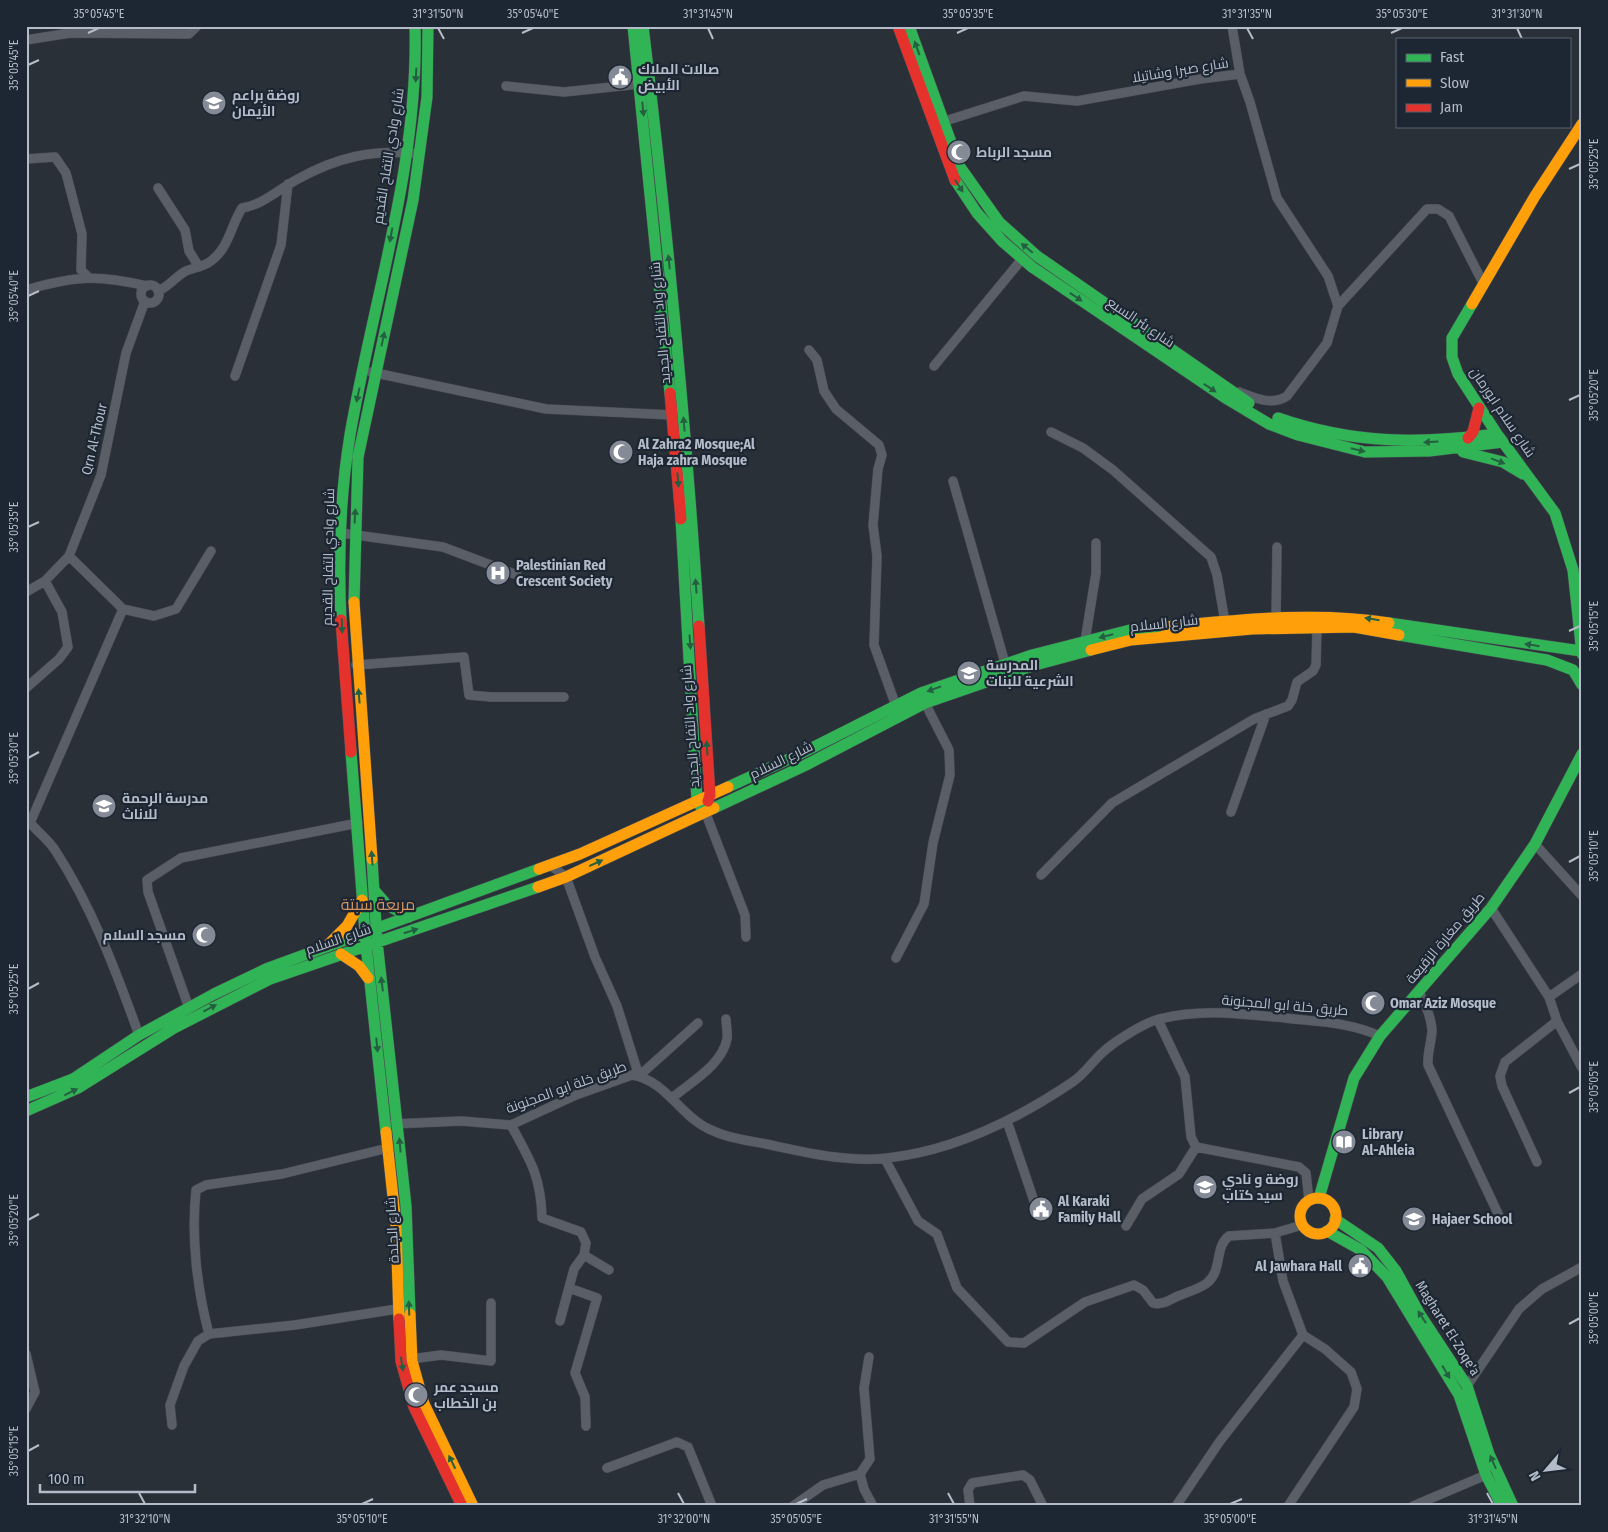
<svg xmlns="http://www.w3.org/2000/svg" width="1608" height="1532" viewBox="0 0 1608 1532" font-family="'Fira Sans Condensed',Cairo,sans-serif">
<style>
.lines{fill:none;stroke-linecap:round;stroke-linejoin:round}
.street-casing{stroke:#484c53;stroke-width:10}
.fast-casing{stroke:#484c53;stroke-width:12}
.slow-casing{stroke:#484c53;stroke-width:12}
.jam-casing{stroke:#484c53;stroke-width:12}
.street{stroke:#5a5e66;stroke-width:9}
.fast{stroke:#30b455;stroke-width:11}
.slow{stroke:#ff9f0a;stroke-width:11}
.jam{stroke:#e5322d;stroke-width:11}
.oneway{fill:#255f41}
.ticks{fill:none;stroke:#b4bcc9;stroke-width:2}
.labels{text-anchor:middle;stroke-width:4.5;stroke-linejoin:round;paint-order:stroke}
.poi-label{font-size:14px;font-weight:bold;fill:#b4bcc9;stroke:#1d2633;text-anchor:start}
.street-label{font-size:14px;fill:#b4bcc9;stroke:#1d2633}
.quarter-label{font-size:16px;fill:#d59563;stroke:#1d2633}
.neatline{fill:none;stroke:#b4bcc9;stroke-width:2}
.ticks-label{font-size:12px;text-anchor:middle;fill:#b4bcc9}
</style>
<rect width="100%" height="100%" fill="#2a3038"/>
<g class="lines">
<defs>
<path id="street" d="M 26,40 L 70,33 L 189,34 L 197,26
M 506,86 L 564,92 L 640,84
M 942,122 L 1024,96 L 1077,101 L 1200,79 L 1240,74 L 1232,26
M 26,159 L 55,157 L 66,173 L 82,234 L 81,270 L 87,276
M 158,188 L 185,230 L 189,251 L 199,267
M141 294a9 9 0 1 1 18 0a9 9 0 1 1-18 0Z
M 26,290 C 75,276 97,274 147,286
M 158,291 C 170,286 176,276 186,271 C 193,268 201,267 208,263 C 229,250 230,227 242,208 C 262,205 278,190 296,180 C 337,157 372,149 420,154
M 1338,306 L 1427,209 L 1438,209 L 1449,216 L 1483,283
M 809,350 L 817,360 L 824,391 L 836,409 L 879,445 L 882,455 L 878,469 L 873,525 L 877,556 L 874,645 L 896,706
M 934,366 L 1022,259
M 371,372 L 546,409 L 673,415
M 235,376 L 281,245 L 288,184
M 1239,392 C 1255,398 1272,406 1287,396 L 1327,343 L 1338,306 L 1328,276 L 1277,198 L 1250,102 L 1240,74
M 1051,432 L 1083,448 L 1113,470 L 1211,557 L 1217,575 L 1225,622
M 953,481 L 1005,663
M 341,533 L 443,547 L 517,575
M 69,556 L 123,609 L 154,616 L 176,609 L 211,551
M 26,592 L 45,581 L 69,556 L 101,475 L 126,353 L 145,301
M 1276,616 L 1277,547
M 1085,641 L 1096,573 L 1096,543
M 356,665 L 464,657 L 469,695 L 491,697 L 564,697
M 26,688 L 59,659 L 68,647 L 62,612 L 45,581
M 1231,812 L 1266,714
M 706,814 L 745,915 L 746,937
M 26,818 C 35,830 47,838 55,850 C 92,907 116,971 139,1035
M 30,823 L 123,609
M 1535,844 L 1582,896
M 550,865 L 566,877 L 595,957 L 617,1006 L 639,1076 L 698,1023
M 1041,875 L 1112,803 L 1254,719 L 1288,706 L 1292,700 L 1297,682 L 1313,671 L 1316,665 L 1317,627
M 1491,908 L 1549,997 L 1557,1021 L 1582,1068
M 896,958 L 924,904 L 933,843 L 950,775 L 949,750 L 925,703
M 1419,992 C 1425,1004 1431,1016 1432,1030 C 1432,1040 1427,1053 1428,1065 L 1501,1220
M 1549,997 L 1582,974
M 189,1008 L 148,892 L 147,880 L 181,858 L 358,823
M 672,1098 C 691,1082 722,1065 727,1039 C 728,1033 726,1025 726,1019
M 1007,1121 L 1034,1201
M 393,1124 L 461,1121 L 511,1125 L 576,1095 L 632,1075 C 665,1080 680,1115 707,1128 C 726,1138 746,1140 766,1144 C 804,1152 848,1163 887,1158 C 955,1151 1018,1119 1074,1081 C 1085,1073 1093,1061 1103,1052 C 1115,1041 1144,1023 1159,1019 C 1205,1008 1240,1014 1285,1018 C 1319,1022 1349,1022 1380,1036
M 511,1125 C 530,1160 541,1176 542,1218 L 581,1232 L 586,1243 L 584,1255 L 609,1270
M 1196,1147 L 1299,1167 L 1306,1173 L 1309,1200
M 885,1159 L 918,1221 L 937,1234 L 957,1288 L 1008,1342 L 1024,1343 L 1085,1302 L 1134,1285 L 1143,1290 L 1153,1303 C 1162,1306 1171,1299 1178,1296 C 1188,1292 1199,1289 1207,1283 C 1223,1270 1214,1247 1229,1236 L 1275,1233
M 1537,1162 L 1502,1086 L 1500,1076 L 1505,1062 L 1557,1021
M 1126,1226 L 1142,1199 L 1179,1174 L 1196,1147 L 1191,1137 L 1185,1077 L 1158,1020
M 569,1288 L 597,1298 L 575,1373 L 585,1397 L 586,1426
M 560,1321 L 574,1269 L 584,1255
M 209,1334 C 197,1289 191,1237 196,1190 L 206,1185 L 282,1174 L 388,1148
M 26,1354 L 35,1392 L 26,1409
M 411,1359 L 441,1355 L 491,1361 L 491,1303
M 1467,1386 L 1519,1309 L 1542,1289 L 1582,1267
M 172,1425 L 170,1405 L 184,1366 L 198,1341 L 209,1334 L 295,1325 L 397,1309
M 607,1468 L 677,1442 L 688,1447 L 712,1506
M 860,1474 L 864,1489 L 873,1506
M 793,1506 L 823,1485 L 860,1474 L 870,1459 L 864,1388 L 869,1357
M 970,1506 L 968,1490 L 972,1483 L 1023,1475 L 1030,1480 L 1043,1506
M 1176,1506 L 1220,1441 L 1303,1335
M 1288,1506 L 1354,1407 L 1357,1389 L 1351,1372 L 1325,1349 L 1303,1335 L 1283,1281 L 1275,1233 L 1302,1225
M 1413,1506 L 1486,1475"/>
<path id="fast" d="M 633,26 L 670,393
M 643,26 C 667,226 686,426 699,626
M 909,26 L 960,167 L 999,222 L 1037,256 L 1249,403
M 955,180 L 977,213 L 1002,241 L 1032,267 L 1224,397 L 1269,424 L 1298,435 L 1365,452 L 1429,451 L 1503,442
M 1472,304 L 1452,338 L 1452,357 L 1458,374 L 1497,434 L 1555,513 L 1573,570 L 1582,654
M 1278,418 C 1353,444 1419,444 1497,434
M 1463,452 L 1503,462 L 1523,474
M 681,519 L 697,800 L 701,807
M 354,602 L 358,457 L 413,200 L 427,97 L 428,26
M 341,620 C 338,559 340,496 350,435 C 373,300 419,165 415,26
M 1389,623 L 1581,651
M 1399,635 L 1547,660 L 1573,670 L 1582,685
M 351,752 L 366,945 L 386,1132
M 728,787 L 800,754 L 921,693 L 1032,655 L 1130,630 L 1164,627
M 714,808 L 806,765 L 925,703 L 1035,665 L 1091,650
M 372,859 L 377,941 L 406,1206 L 410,1314
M 374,890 L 387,905 L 409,917
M 26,1097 L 73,1079 L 139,1035 L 214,994 L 266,969 L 539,869
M 26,1111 L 78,1088 L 174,1028 L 270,979 L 538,887
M 1319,1198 L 1354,1078 L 1380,1036 L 1491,908 L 1535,844 L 1582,754
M 1335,1219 L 1378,1248 L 1396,1271 L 1419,1313 L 1467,1386 L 1489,1454 L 1513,1506
M 1327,1231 L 1361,1250 L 1387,1277 L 1459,1395 L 1486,1475 L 1502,1506"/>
<path id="slow" d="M 1472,304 L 1535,196 L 1582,124
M 354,602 L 372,859
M 1164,627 C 1239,620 1314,611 1389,623
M 1091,650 L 1131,640 L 1252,629 L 1354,627 L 1399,635
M 539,869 L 580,854 L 728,787
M 538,887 L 566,877 L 714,808
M 329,944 L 347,926 L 362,900
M 341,954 L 359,966 L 368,978
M 386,1132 L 396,1225 L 399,1319
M1300 1216a18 18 0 1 1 36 0a18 18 0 1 1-36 0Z
M 410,1314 L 412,1361 L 424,1404 L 473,1506"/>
<path id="jam" d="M 898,26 L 955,180
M 670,393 L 681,519
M 1468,438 L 1473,432 L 1479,408
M 341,620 L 351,752
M 699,626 L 710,795 L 708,801
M 399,1319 L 401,1361 L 414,1407 L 462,1506"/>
</defs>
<!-- street casing -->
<use href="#street" class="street-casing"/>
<!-- fast casing -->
<use href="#fast" class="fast-casing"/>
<!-- slow casing -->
<use href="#slow" class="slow-casing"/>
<!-- jam casing -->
<use href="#jam" class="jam-casing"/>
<!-- street -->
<use href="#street" class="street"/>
<!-- fast -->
<use href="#fast" class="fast"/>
<!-- slow -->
<use href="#slow" class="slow"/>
<!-- jam -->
<use href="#jam" class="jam"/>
</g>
<!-- one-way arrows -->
<defs><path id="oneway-solid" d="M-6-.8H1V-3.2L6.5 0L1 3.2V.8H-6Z" transform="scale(1.25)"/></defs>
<g class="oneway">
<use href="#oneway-solid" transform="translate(917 48) rotate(-110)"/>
<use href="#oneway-solid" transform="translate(416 75) rotate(93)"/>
<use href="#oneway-solid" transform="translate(643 109) rotate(84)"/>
<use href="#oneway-solid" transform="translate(959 186) rotate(57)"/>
<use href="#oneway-solid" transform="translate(391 235) rotate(101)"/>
<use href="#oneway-solid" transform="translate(1027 248) rotate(-141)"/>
<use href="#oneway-solid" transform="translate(669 262) rotate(-96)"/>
<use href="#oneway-solid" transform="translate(1076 297) rotate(34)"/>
<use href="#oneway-solid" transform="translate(383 339) rotate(-78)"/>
<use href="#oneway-solid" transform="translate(1210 388) rotate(34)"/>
<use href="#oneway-solid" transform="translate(358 395) rotate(102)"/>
<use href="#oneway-solid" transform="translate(684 424) rotate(-95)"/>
<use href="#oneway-solid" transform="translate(1431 442) rotate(177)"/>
<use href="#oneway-solid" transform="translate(1358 450) rotate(13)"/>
<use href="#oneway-solid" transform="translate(1498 461) rotate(21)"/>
<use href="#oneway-solid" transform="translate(678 480) rotate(85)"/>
<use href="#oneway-solid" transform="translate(355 516) rotate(-87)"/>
<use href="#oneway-solid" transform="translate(696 586) rotate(-94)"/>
<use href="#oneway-solid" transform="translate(1372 619) rotate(-171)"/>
<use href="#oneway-solid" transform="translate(342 626) rotate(88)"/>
<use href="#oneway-solid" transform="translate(1106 636) rotate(166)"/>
<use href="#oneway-solid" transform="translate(690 642) rotate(86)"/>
<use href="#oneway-solid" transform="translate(1532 645) rotate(-171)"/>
<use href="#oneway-solid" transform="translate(934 689) rotate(160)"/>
<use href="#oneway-solid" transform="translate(359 696) rotate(-95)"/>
<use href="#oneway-solid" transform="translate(707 748) rotate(-94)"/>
<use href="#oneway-solid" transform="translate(372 858) rotate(-94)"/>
<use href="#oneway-solid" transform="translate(596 863) rotate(-24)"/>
<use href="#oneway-solid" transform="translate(411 931) rotate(-17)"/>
<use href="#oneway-solid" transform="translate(382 984) rotate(-97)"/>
<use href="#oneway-solid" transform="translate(210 1008) rotate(-28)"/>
<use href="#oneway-solid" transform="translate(377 1045) rotate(84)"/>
<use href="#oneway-solid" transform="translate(71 1092) rotate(-26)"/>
<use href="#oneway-solid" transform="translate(400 1145) rotate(-95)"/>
<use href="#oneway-solid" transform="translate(409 1308) rotate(-92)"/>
<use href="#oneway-solid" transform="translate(1422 1317) rotate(-123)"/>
<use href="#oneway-solid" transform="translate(402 1364) rotate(81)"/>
<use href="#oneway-solid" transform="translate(1446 1372) rotate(59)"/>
<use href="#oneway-solid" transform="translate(452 1462) rotate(-116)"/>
<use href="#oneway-solid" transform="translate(1493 1462) rotate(-113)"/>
</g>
<!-- ticks -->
<path class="ticks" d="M 438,28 L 444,39M 708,28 L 713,39M 1247,28 L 1253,39M 1517,28 L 1522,39M 88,33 L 99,28M 522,33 L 533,28M 957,33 L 968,28M 1391,33 L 1402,28M 28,65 L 39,60M 1569,169 L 1580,164M 28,296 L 39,291M 1569,400 L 1580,395M 28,527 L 39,522M 1569,631 L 1580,626M 28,758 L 39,752M 1569,862 L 1580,856M 28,989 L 39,983M 1569,1093 L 1580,1087M 28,1220 L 39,1214M 1569,1324 L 1580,1318M 28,1451 L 39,1445M 139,1493 L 145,1504M 678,1493 L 684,1504M 948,1493 L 954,1504M 1487,1493 L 1493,1504M 362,1504 L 373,1499M 796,1504 L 807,1499M 1230,1504 L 1242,1499"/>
<!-- icons -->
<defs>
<symbol id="civic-disc" viewBox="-11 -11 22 22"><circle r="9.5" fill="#848b96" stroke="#1d2633"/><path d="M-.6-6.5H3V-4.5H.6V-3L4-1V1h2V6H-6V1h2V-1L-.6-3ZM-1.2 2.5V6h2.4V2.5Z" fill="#fff"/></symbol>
<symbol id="school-disc" viewBox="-11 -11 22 22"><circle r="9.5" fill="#848b96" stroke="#1d2633"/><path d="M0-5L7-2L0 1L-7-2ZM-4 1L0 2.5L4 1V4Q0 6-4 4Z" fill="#fff"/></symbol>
<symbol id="mosque-disc" viewBox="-11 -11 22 22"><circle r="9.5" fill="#848b96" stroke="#1d2633"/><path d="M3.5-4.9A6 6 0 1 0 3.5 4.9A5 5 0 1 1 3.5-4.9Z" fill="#fff"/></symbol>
<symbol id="hospital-disc" viewBox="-11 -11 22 22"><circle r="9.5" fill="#848b96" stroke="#1d2633"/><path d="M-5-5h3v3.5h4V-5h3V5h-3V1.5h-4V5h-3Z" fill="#fff"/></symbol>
<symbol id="library-disc" viewBox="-11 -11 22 22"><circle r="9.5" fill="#848b96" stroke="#1d2633"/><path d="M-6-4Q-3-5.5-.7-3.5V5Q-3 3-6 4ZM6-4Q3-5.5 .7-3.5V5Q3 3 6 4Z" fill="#fff"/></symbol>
</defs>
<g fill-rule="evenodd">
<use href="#civic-disc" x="606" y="63" width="28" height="28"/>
<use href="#school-disc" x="200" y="89" width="28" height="28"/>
<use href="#mosque-disc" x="945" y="138" width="28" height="28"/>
<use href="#mosque-disc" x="607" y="438" width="28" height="28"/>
<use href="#hospital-disc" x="484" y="559" width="28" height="28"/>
<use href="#school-disc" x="955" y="659" width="28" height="28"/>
<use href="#school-disc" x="90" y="792" width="28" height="28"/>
<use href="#mosque-disc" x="190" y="921" width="28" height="28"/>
<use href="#mosque-disc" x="1359" y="989" width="28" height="28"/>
<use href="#library-disc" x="1330" y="1128" width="28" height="28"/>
<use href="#school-disc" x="1191" y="1173" width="28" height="28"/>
<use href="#civic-disc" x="1027" y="1195" width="28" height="28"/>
<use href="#school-disc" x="1400" y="1205" width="28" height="28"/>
<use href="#civic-disc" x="1346" y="1252" width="28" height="28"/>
<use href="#mosque-disc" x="402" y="1381" width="28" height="28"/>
</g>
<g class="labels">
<!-- poi labels -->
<g class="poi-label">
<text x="638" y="74">صالات الملاك<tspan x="638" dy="16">الأبيض</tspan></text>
<text x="232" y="100">روضة براعم<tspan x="232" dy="16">الأيمان</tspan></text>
<text x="976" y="157">مسجد الرباط</text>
<text x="638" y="449">Al Zahra2 Mosque;Al<tspan x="638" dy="16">Haja zahra Mosque</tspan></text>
<text x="516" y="570">Palestinian Red<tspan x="516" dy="16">Crescent Society</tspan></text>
<text x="986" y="670">المدرسة<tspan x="986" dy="16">الشرعية للبنات</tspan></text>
<text x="122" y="803">مدرسة الرحمة<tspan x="122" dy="16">للاناث</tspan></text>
<text x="186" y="940" text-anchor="end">مسجد السلام</text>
<text x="1390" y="1008">Omar Aziz Mosque</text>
<text x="1362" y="1139">Library<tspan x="1362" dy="16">Al-Ahleia</tspan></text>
<text x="1222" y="1184">روضة و نادي<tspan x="1222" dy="16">سيد كتاب</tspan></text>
<text x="1058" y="1206">Al Karaki<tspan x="1058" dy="16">Family Hall</tspan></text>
<text x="1432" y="1224">Hajaer School</text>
<text x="1342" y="1271" text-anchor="end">Al Jawhara Hall</text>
<text x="434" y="1392">مسجد عمر<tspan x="434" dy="16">بن الخطاب</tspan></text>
</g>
<!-- street labels -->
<g class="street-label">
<text transform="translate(1180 70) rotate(-9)" y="5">شارع صبرا وشاتيلا</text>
<text transform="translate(388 156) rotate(-81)" y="5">شارع وادي التفاح القديم</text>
<text transform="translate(1141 322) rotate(34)" y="5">شارع بئر السبع</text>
<text transform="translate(660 323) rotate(-95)" y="5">شارع واد التفاح الجديد</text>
<text transform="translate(1503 412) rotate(56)" y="5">شارع سلام ابورمان</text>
<text transform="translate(94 439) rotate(-77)" y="5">Qrn Al-Thour</text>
<text transform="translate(328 557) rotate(-89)" y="5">شارع وادي التفاح القديم</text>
<text transform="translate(1164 623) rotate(-6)" y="5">شارع السلام</text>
<text transform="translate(690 726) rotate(-94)" y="5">شارع واد التفاح الجديد</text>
<text transform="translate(781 760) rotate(-26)" y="5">شارع السلام</text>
<text transform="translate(1445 938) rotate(-50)" y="5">طريق مغارة الزقيعة</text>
<text transform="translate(338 939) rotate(-19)" y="5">شارع السلام</text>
<text transform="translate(1285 1005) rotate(5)" y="5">طريق خلة ابو المجنونة</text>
<text transform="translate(566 1087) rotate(-20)" y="5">طريق خلة ابو المجنونة</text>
<text transform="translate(392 1230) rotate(-93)" y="5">شارع الجلدة</text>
<text transform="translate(1448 1328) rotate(58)" y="5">Magharet El-Zoqe'a</text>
</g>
<!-- quarter labels -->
<g class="quarter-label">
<text x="378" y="910">مربعة سبتة</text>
</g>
</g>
<!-- border -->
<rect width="1608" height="1532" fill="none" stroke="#1d2633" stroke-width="55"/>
<!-- legend -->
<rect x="1396" y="38" width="175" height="90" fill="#1d2633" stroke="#59626f"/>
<rect x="1406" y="54" width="25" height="8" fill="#30b455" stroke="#59626f"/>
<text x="1440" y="62" font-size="15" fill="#b4bcc9">Fast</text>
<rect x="1406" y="79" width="25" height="8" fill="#ff9f0a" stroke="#59626f"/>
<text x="1440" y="88" font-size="15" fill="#b4bcc9">Slow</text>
<rect x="1406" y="104" width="25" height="8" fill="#e5322d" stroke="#59626f"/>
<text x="1440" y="112" font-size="15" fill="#b4bcc9">Jam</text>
<!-- north arrow -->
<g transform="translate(1546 1470) rotate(242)" stroke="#1d2633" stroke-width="4" paint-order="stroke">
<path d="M0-4L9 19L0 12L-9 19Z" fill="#b4bcc9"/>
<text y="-8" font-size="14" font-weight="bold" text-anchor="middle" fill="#b4bcc9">N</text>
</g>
<!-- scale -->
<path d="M40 1484v8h155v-8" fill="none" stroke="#b4bcc9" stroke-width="2.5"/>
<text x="48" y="1484" font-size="15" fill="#b4bcc9" stroke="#1d2633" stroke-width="4" paint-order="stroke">100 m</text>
<rect x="28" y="28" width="1552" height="1476" class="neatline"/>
<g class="ticks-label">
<text x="99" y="18">35°05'45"E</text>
<text x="438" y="18">31°31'50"N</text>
<text x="533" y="18">35°05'40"E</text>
<text x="708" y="18">31°31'45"N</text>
<text x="968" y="18">35°05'35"E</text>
<text x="1247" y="18">31°31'35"N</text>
<text x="1402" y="18">35°05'30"E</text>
<text x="1517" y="18">31°31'30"N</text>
<text transform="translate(14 65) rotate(-90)" y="4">35°05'45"E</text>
<text transform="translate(1594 164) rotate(-90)" y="4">35°05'25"E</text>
<text transform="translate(14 296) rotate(-90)" y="4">35°05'40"E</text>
<text transform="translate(1594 395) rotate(-90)" y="4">35°05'20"E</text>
<text transform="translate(14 527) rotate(-90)" y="4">35°05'35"E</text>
<text transform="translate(1594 626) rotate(-90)" y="4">35°05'15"E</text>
<text transform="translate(14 758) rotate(-90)" y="4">35°05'30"E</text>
<text transform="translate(1594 856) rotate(-90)" y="4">35°05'10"E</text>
<text transform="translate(14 989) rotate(-90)" y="4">35°05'25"E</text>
<text transform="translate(1594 1087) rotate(-90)" y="4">35°05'05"E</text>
<text transform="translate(14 1220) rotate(-90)" y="4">35°05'20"E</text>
<text transform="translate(1594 1318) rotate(-90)" y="4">35°05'00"E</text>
<text transform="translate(14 1451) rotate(-90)" y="4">35°05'15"E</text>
<text x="145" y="1523">31°32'10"N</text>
<text x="362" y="1523">35°05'10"E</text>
<text x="684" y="1523">31°32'00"N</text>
<text x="796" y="1523">35°05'05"E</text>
<text x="954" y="1523">31°31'55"N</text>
<text x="1230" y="1523">35°05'00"E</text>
<text x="1493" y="1523">31°31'45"N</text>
</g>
</svg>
